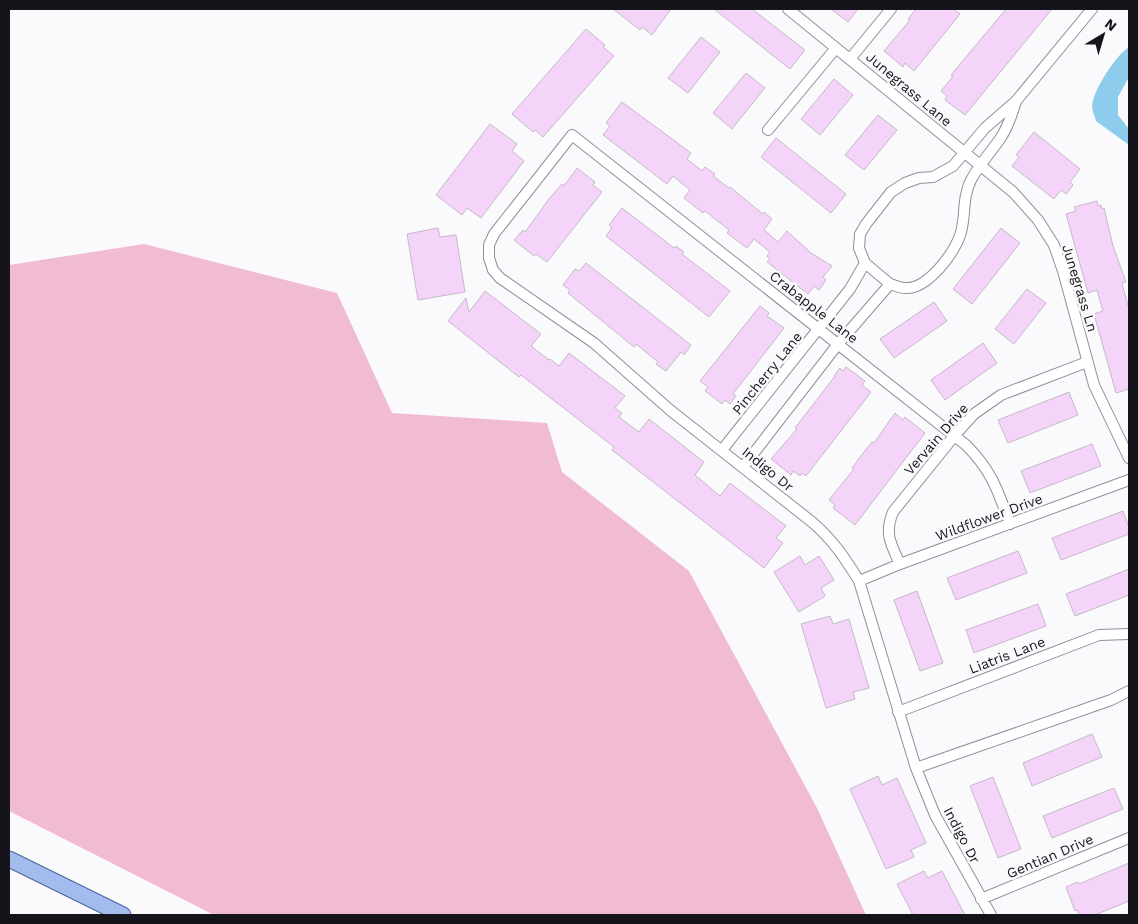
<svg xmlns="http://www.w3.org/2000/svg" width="1138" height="924" viewBox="0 0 1138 924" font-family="'Work Sans',sans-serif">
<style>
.green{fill:#f1bcd2}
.water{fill:#8eccee}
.building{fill:#f5d4fa;stroke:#c5b9c7}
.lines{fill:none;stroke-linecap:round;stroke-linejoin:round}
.minor-casing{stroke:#908e9d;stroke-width:12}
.primary-casing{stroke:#49659b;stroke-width:17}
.minor{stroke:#fff;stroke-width:10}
.primary{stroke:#a3bced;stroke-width:15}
.labels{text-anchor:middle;stroke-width:5;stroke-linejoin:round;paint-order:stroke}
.street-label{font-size:14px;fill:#15141a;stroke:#fafafd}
</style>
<rect width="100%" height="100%" fill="#fafafd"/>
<!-- green -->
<path class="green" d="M 144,244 L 337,293 L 392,413 L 547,423 L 562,472 L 689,571 L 817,808 L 866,915 L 214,915 L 9,811 L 9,265 Z"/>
<!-- water -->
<path class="water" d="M 1129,47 L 1129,77 L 1118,97 L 1118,115 L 1129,129 L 1129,145 L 1096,121 C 1095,116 1092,111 1092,106 C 1093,90 1116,55 1129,47 Z"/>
<!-- building -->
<path class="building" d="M 613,9 L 671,9 L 652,35 L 642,27 L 640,30 Z
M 714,9 L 752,9 L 805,50 L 790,69 Z
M 831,9 L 858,9 L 848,22 Z
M 916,9 L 953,9 L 960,14 L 914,71 L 905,63 L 903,67 L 884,51 L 910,20 L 908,19 Z
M 1006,9 L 1052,9 L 965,115 L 945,100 L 947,96 L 941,91 L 953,76 L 951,75 Z
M 586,29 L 605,45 L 603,47 L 614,56 L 543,137 L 535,130 L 533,132 L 512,114 Z
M 701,37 L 720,52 L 688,93 L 668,78 Z
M 746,73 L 765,88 L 732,129 L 713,113 Z
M 834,79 L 853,95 L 820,135 L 801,119 Z
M 622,102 L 691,153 L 687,159 L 702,171 L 705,167 L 715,174 L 713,176 L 729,188 L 730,187 L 763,214 L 764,212 L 772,219 L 764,230 L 778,242 L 787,231 L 811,253 L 832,266 L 823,277 L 826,280 L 819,290 L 814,286 L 808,294 L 767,262 L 770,259 L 767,256 L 770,252 L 754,239 L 747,248 L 727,233 L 729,230 L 705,211 L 703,213 L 684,198 L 690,190 L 673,176 L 667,184 L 603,135 L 610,126 L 606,123 Z
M 878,115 L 897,130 L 864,170 L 845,155 Z
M 490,124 L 517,144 L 512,151 L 524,161 L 481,218 L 467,208 L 462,215 L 436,195 Z
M 1034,132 L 1080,169 L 1070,182 L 1073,185 L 1066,194 L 1061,190 L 1054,199 L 1012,166 L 1019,157 L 1016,155 Z
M 776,138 L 846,194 L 831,213 L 761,157 Z
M 577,168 L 595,182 L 593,185 L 602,192 L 547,262 L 536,254 L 534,256 L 514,240 L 523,230 L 525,232 L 549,199 L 562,184 L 564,186 Z
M 1097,201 L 1098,206 L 1101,205 L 1102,209 L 1104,208 L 1113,246 L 1126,282 L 1122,283 L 1128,306 L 1129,305 L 1129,389 L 1116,393 L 1094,314 L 1103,311 L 1097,290 L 1088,293 L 1066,214 L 1076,211 L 1074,207 Z
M 622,208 L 674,248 L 676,246 L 684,252 L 682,254 L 730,291 L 709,317 L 606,236 L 612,228 L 609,225 Z
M 438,228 L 440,237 L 456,235 L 465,292 L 418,300 L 407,234 Z
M 1001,228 L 1020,243 L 972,304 L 953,289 Z
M 586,263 L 691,345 L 684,355 L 681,352 L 666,371 L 656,364 L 658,362 L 636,344 L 634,347 L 568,293 L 570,290 L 563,285 L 575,269 L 579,271 Z
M 1027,289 L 1046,303 L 1014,344 L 995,329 Z
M 485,291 L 541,334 L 531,346 L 549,360 L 550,359 L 559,366 L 569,353 L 625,396 L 615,408 L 622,413 L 619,417 L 639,432 L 649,419 L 704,462 L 695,475 L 720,496 L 730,483 L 786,526 L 776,538 L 783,543 L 764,568 L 612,450 L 614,447 L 521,375 L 519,377 L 448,321 L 466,298 L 469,312 Z
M 934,302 L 947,321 L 894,358 L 880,339 Z
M 760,306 L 769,313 L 767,316 L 784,328 L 733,394 L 736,396 L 730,404 L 725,400 L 722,404 L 705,391 L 708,387 L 700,381 Z
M 983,343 L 997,363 L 945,400 L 931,380 Z
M 846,367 L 865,381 L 862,385 L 871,392 L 806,476 L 802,473 L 800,476 L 793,471 L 791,475 L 771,459 L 797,429 L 795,428 L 835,376 L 834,376 L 840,368 L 843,371 Z
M 1069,392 L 1078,415 L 1008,443 L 998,420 Z
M 895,413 L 903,420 L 905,417 L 925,433 L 855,525 L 833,508 L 835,505 L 829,500 L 854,469 L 852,468 L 864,452 L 872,442 L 874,443 Z
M 1092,444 L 1101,466 L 1030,493 L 1021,471 Z
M 1123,511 L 1129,527 L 1129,534 L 1061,560 L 1052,538 Z
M 1018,551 L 1027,573 L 956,600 L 947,578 Z
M 800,556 L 805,565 L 819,556 L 834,580 L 821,588 L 825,596 L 799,612 L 774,572 Z
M 1129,569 L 1129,595 L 1075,616 L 1066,594 Z
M 917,591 L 943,663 L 920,671 L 894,600 Z
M 1038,604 L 1046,626 L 974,653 L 966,630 Z
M 830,616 L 833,624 L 849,619 L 869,688 L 853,692 L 855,699 L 826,708 L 801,624 Z
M 1092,734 L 1102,757 L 1032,786 L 1023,763 Z
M 878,776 L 882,785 L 897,778 L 926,843 L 911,850 L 914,857 L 886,869 L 850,789 Z
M 993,777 L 1021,849 L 998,858 L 970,786 Z
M 1114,788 L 1123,809 L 1052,838 L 1043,816 Z
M 1129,863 L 1129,901 L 1095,915 L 1079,915 L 1077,910 L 1075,911 L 1066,887 L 1078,882 L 1079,884 Z
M 924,871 L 928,878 L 942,871 L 965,915 L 913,915 L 897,884 Z"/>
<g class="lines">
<defs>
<path id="minor" d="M 788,9 L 1013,192 L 1038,220 L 1054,245 L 1063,271 L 1094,385 L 1129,458
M 850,59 L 891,9
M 768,130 L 836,48
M 865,263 L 890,284
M 722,450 L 850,289 L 865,263 L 859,248 L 860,234 L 866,224 L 891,192 L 905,183 L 919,178 L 933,177 L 953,166 L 985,128 L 1016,101 L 1092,9
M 743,467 L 838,344 L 890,284 C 894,285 900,288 905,288 C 927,290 956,252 961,232 C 966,214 962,198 971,180 C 979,165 990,153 1000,139 C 1008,127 1012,115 1016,101
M 900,564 C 891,544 884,534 893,512 L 955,435 L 974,414 L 1001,395 L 1087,362
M 859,581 L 900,564 L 1129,480
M 898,712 L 1099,635 L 1129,634
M 916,768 L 1111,700 L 1129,691
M 981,899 L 1129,838
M 991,915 L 935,815 L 916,768 L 859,581 C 845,558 833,540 812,522 L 670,410 L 594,343 L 500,278 L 493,270 L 489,258 L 489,245 L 494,234 L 572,135 L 966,445 C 992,471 998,491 1010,524"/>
<path id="primary" d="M 9,859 L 123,915"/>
</defs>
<!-- minor casing -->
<use href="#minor" class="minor-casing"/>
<!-- primary casing -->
<use href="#primary" class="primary-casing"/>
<!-- minor -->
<use href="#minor" class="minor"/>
<!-- primary -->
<use href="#primary" class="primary"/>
</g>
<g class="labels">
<!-- street labels -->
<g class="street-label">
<text transform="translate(909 89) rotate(40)" y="5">Junegrass Lane</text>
<text transform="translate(1080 288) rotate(73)" y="5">Junegrass Ln</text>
<text transform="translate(814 307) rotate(38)" y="5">Crabapple Lane</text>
<text transform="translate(767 373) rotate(-51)" y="5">Pincherry Lane</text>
<text transform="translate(936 439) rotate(-49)" y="5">Vervain Drive</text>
<text transform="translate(768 469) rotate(39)" y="5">Indigo Dr</text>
<text transform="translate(989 517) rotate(-20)" y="5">Wildflower Drive</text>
<text transform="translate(1007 655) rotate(-21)" y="5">Liatris Lane</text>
<text transform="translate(962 835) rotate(62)" y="5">Indigo Dr</text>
<text transform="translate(1050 856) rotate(-23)" y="5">Gentian Drive</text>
</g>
</g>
<!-- border -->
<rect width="1138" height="924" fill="none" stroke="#15141a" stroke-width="20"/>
<!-- north arrow -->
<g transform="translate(1103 35) rotate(38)" stroke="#fafafd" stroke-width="4" paint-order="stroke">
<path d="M0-4L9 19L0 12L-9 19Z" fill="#15141a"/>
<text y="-8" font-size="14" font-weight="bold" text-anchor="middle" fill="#15141a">N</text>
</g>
</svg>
